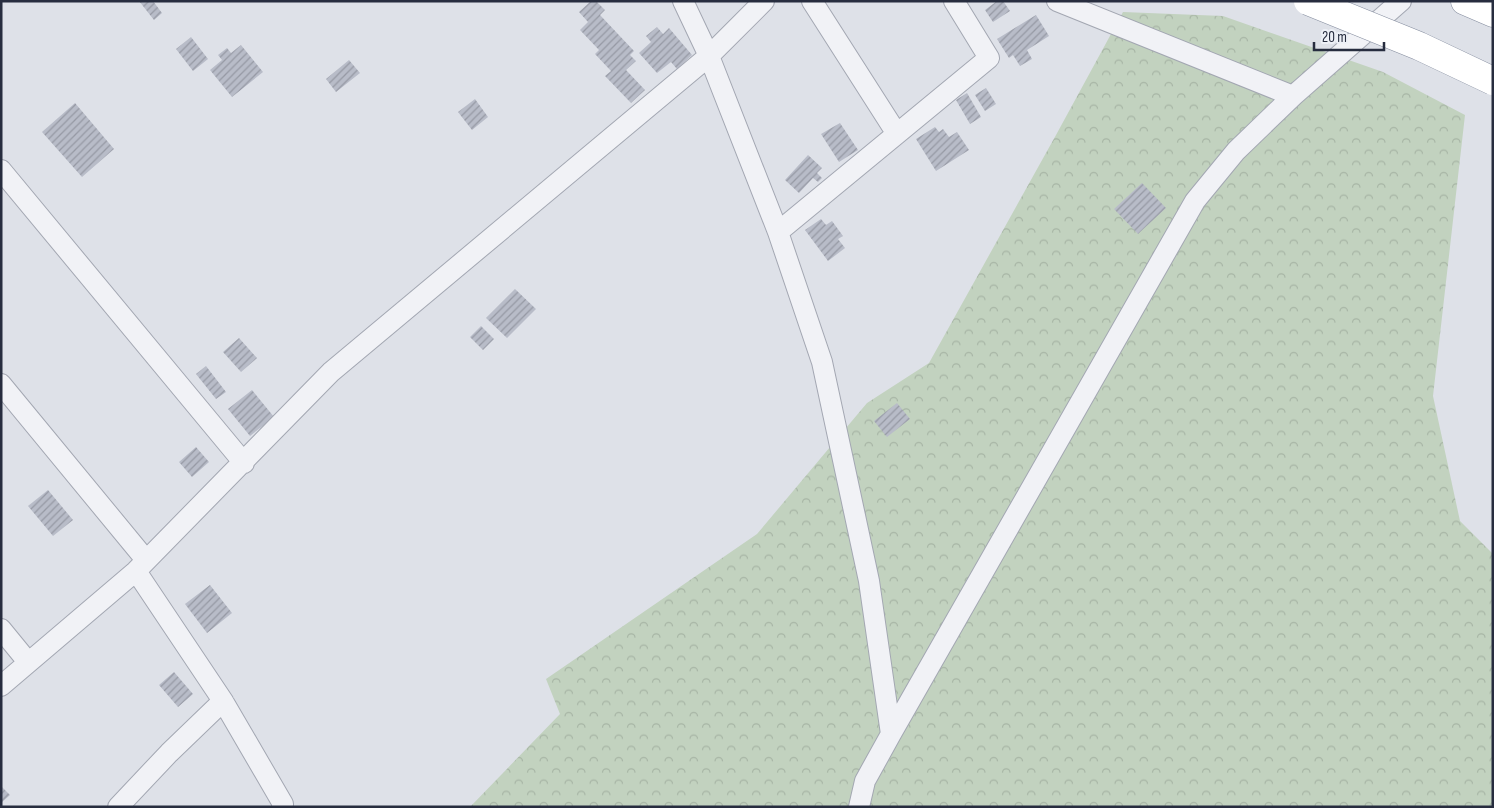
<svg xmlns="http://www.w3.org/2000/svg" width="1494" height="808" viewBox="0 0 1494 808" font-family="'Sofia Sans Condensed',sans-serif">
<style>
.forest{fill:url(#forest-crowns)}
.building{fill:url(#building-hatch)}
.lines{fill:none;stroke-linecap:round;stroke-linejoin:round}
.street-casing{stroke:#a3a7b2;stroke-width:22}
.highway-casing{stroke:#858d9f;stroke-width:29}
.street{stroke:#f1f2f6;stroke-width:20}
.highway{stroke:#fff;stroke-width:28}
.highway-bridge-casing{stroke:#858d9f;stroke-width:29;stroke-linecap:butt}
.highway-bridge{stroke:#fff;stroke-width:28}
</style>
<defs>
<pattern id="forest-crowns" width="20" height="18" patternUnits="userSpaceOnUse" patternTransform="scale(1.25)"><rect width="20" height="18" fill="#c2d2bf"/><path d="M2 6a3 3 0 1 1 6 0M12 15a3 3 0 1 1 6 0" fill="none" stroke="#a7b5a5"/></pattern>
<pattern id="building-hatch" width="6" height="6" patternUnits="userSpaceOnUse" patternTransform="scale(1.25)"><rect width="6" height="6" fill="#b8bcc8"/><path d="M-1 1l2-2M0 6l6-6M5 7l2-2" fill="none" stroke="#9699a4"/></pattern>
</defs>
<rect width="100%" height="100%" fill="#dee1e8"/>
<!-- forest -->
<path class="forest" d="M 1123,12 L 1223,16 L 1383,72 L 1465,115 L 1433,396 L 1460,521 L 1493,554 L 1493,807 L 470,807 L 560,714 L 546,679 L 757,534 L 867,403 L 929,363 L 1056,135 Z"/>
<!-- building -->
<path class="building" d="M 139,1 L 153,1 L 162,13 L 154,20 Z
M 591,1 L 596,1 L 605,10 L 600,15 L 634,51 L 630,55 L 636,61 L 626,70 L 645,90 L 631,103 L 605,76 L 611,71 L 595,54 L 599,50 L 580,30 L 588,22 L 579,12 Z
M 997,1 L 1003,1 L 1010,11 L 993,22 L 985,10 Z
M 1036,15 L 1049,36 L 1027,50 L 1032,59 L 1020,66 L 1013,55 L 1009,58 L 997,39 Z
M 657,27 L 663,34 L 669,28 L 692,55 L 677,69 L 671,62 L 657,73 L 639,53 L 651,42 L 646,36 Z
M 191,37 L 208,59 L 193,71 L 176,49 Z
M 241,45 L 263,72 L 232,97 L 210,70 L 222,60 L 218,55 L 227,48 L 231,53 Z
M 349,60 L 360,73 L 336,92 L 326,79 Z
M 986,88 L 996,104 L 985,111 L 975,95 Z
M 967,93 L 981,117 L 970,124 L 956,100 Z
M 475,99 L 488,117 L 472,130 L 458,112 Z
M 75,103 L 114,149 L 82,177 L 42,132 Z
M 840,123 L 858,150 L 839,162 L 821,134 Z
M 935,127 L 939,132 L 943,129 L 949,137 L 957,132 L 969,150 L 936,171 L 916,139 Z
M 808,155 L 822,168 L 817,173 L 822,178 L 818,182 L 813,178 L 799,193 L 785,180 Z
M 1142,183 L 1166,208 L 1138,234 L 1114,209 Z
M 821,219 L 826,225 L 832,221 L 843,236 L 838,239 L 845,248 L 828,261 L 805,230 Z
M 515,289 L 536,309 L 507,338 L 486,318 Z
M 481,326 L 494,339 L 483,350 L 470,337 Z
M 239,338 L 257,358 L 241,372 L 223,352 Z
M 206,366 L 226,392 L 216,399 L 196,374 Z
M 252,390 L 274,417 L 250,436 L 228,409 Z
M 897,403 L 910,419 L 887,437 L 874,421 Z
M 196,447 L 209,462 L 192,477 L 179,462 Z
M 48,490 L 73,520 L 53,536 L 28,506 Z
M 210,585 L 232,613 L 207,633 L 185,604 Z
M 174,672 L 193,694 L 178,707 L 159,685 Z
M 1,786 L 10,795 L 1,803 Z"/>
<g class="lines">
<defs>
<path id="street" d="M 683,1 L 709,56 L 778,232 L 822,362 L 869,581 L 891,734
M 812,1 L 897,134
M 1057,1 L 1293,96
M 1,170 L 244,463
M 778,232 L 989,58 L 954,1
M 1,384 L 146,560
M 136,571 L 223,701 L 283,804 L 282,807
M 1,629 L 28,662
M 1,686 L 136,571 L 331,372 L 709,56 L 764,1
M 118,807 L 169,753 L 223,701
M 859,807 L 865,781 L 891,734 L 1195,201 L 1236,151 L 1293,96 L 1401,1"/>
<path id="highway" d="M 1465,1 L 1493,13"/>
</defs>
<!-- street casing -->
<use href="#street" class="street-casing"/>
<!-- highway casing -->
<use href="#highway" class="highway-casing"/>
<!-- street -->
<use href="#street" class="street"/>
<!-- highway -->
<use href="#highway" class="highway"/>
<defs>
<path id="highway-bridge" d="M 1308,1 L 1419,46 L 1493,81"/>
</defs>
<!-- highway-bridge casing -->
<use href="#highway-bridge" class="highway-bridge-casing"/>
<!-- highway-bridge -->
<use href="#highway-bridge" class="highway-bridge"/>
</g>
<!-- border -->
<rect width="1494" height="808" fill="none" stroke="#272d3f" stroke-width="5"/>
<!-- scale -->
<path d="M1314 42v8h70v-8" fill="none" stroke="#272d3f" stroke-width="2.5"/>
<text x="1322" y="42" font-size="15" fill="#272d3f" stroke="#edf0f6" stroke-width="4" paint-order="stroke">20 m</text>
</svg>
